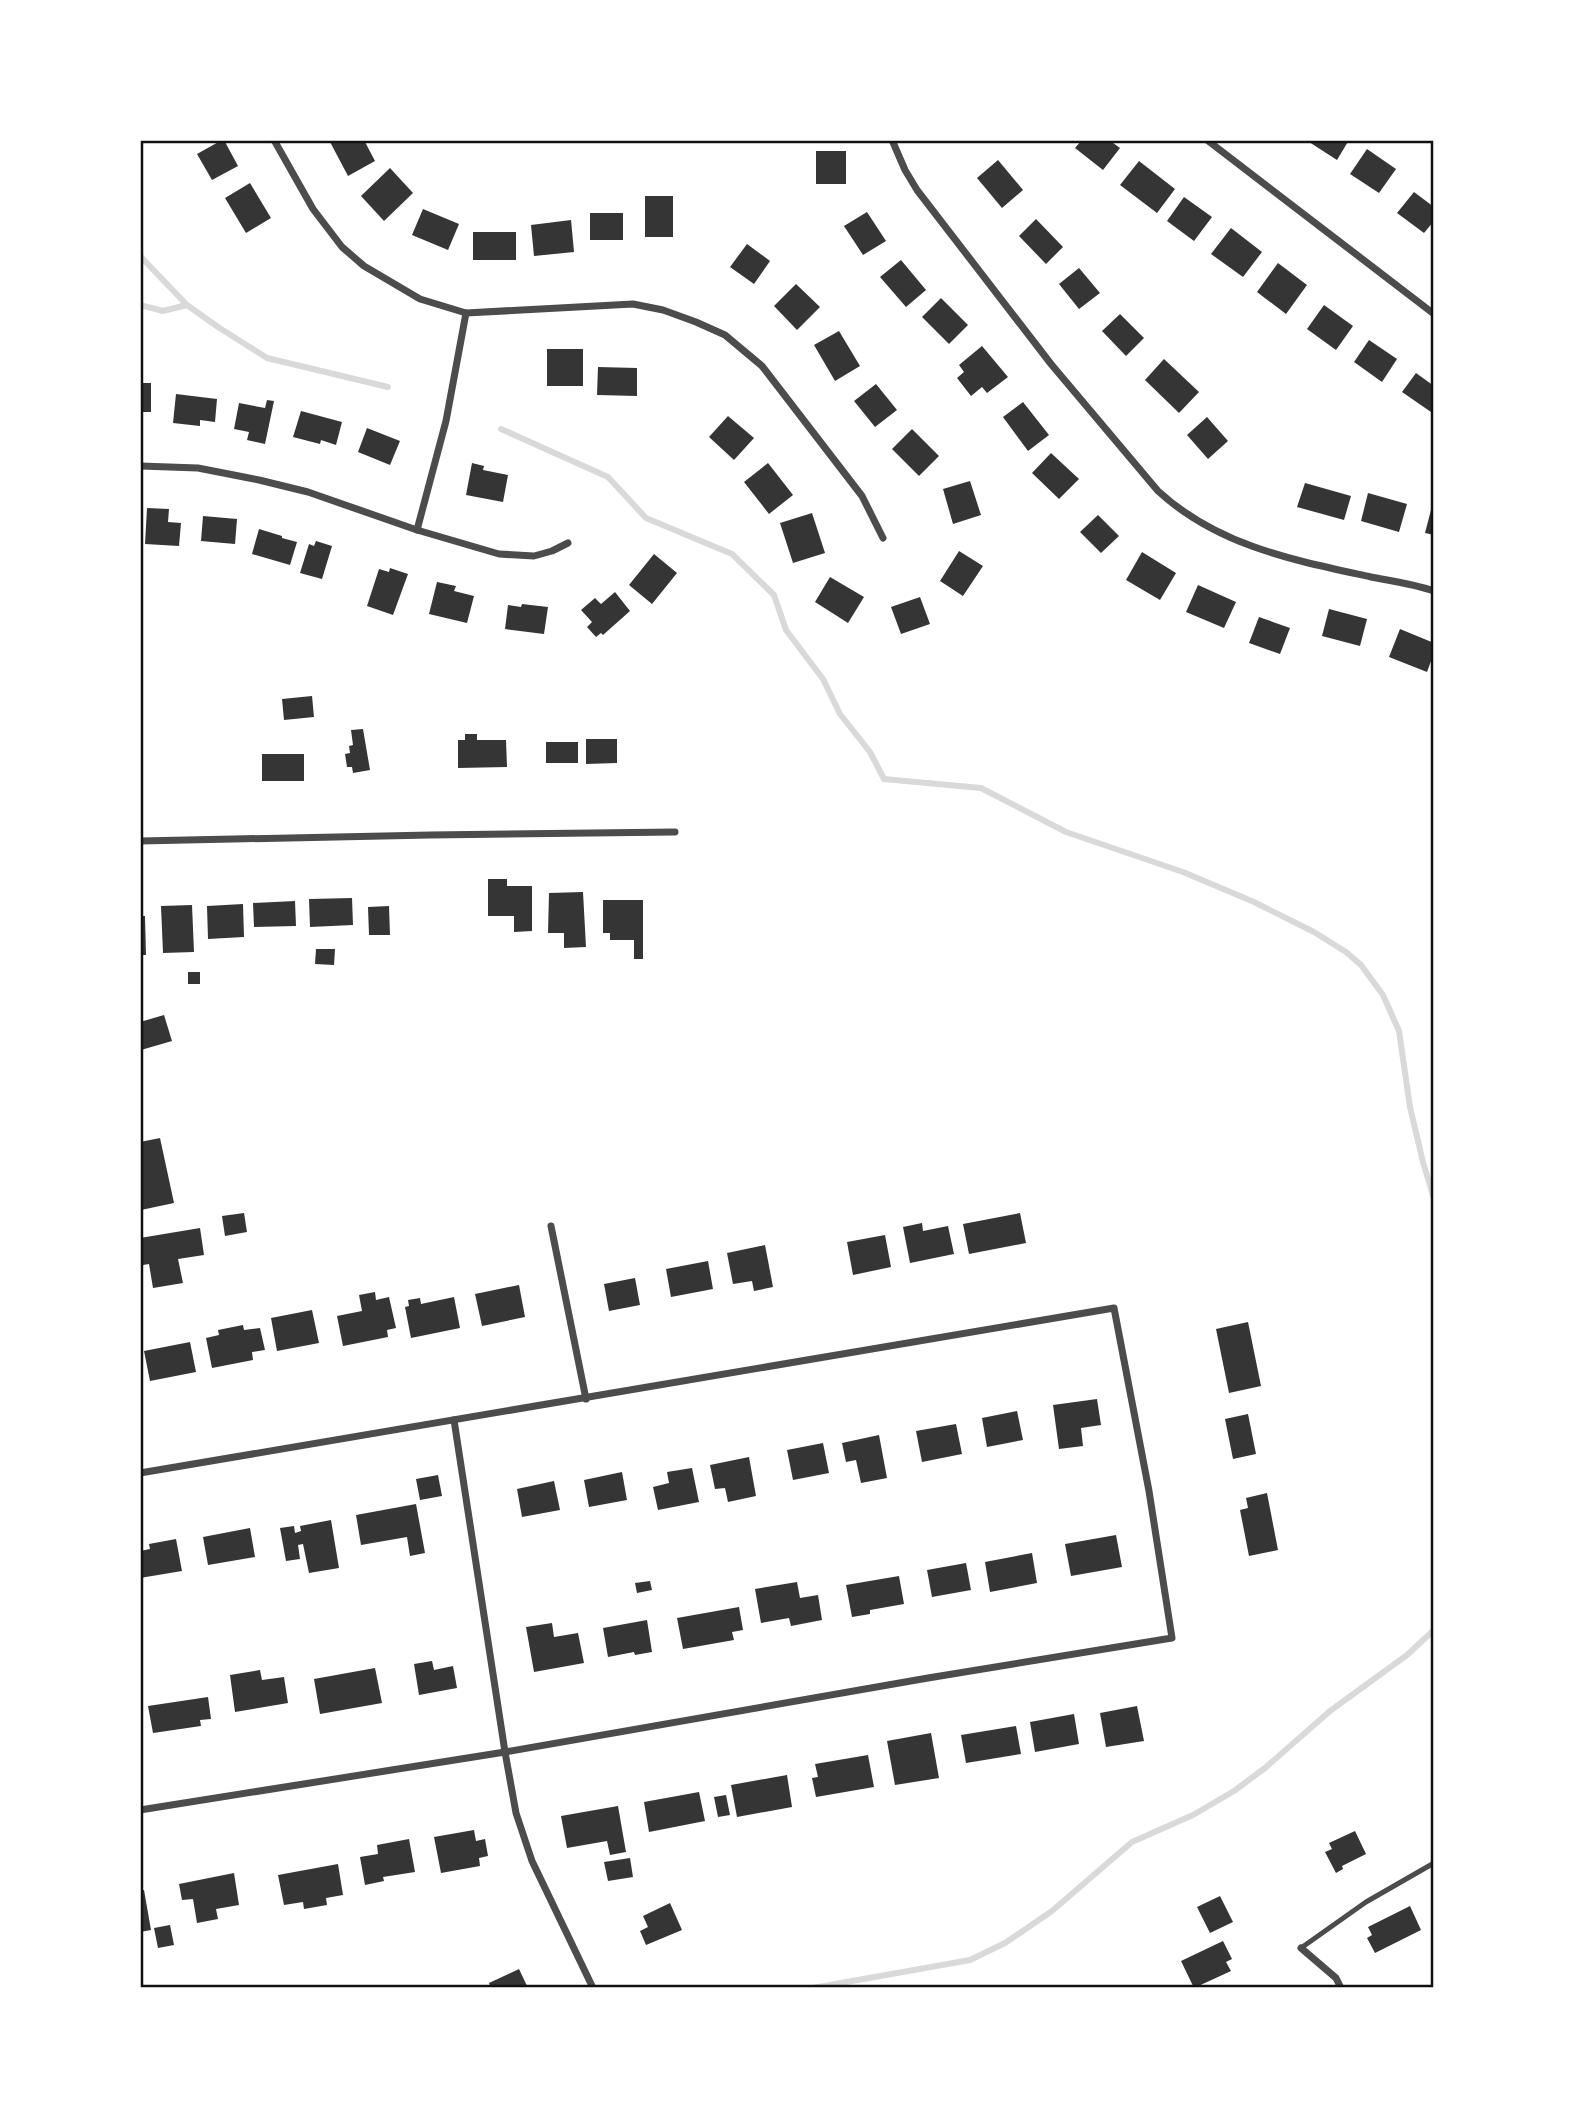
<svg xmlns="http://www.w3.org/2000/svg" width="1574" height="2128" font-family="'Golos Text',sans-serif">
  <rect width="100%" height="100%" fill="#fff"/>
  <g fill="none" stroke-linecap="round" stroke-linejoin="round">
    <g stroke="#d9d9d9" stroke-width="6">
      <path d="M140 256 187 305 218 327 267 358 388 387"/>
      <path d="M140 305 163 311 187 305"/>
      <path d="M501 429 608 477 646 518 732 554 774 595 786 630 823 679 840 714 870 752 884 779 981 788 1066 832 1183 872 1254 902 1314 932 1346 952 1361 965 1383 995 1399 1031 1410 1107 1423 1162 1434 1199"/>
      <path d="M813 1988 970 1960 1005 1943 1052 1911 1132 1842 1193 1815 1234 1791 1265 1768 1330 1711 1407 1655 1434 1630"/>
    </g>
  </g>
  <g fill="#353535">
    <path d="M222 140H224L238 166 212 180 197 154Z"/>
    <path d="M329 140H364L375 161 348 176Z"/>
    <path d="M1082 140H1109L1120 148 1103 170 1075 148Z"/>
    <path d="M1306 140H1349L1337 160Z"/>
    <path d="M1367 149 1396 169 1379 193 1350 174Z"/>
    <rect x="816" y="151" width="30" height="33"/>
    <path d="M998 160 1023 190 1002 208 977 178Z"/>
    <path d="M1139 161 1175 189 1157 213 1120 185Z"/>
    <path d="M390 168 413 193 384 221 361 196Z"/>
    <path d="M250 183 271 218 246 233 225 198Z"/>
    <path d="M1414 192 1434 207V221L1424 233 1397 213Z"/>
    <rect x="645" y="196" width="28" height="41"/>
    <path d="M1184 197 1212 217 1194 241 1167 221Z"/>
    <path d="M423 209 459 224 448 250 412 235Z"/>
    <path d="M867 212 886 241 863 255 844 226Z"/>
    <rect x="590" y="213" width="33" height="27"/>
    <path d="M1036 219 1063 247 1046 264 1019 236Z"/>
    <path d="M571 220 574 252 534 256 531 225Z"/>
    <path d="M1231 228 1262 252 1243 277 1211 254Z"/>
    <rect x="473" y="232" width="43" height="28"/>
    <path d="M747 244 770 261 754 284 730 267Z"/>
    <path d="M901 260 926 290 906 307 880 277Z"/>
    <path d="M1278 263 1307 285 1286 314 1257 292Z"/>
    <path d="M1079 268 1100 293 1079 309 1059 284Z"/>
    <path d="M796 284 820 307 797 330 774 306Z"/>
    <path d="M941 298 968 325 949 344 922 317Z"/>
    <path d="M1324 305 1353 326 1336 350 1307 329Z"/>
    <path d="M1120 314 1144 338 1126 356 1102 331Z"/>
    <path d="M839 331 860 366 835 381 814 345Z"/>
    <path d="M1369 340 1397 359 1382 382 1354 362Z"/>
    <path d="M982 346 1008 377 987 393 982 387 971 396 957 378 964 372 959 365Z"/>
    <rect x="547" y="349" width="36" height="37"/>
    <path d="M1164 359 1199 392 1179 413 1145 380Z"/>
    <path d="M598 367 637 368V396L597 395Z"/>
    <path d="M1416 373 1434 386V408L1431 412 1402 392Z"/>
    <rect x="140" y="383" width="11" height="29"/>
    <path d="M876 384 897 410 875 427 854 401Z"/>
    <path d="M176 394 217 399 215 422 200 420V426L173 423Z"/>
    <path d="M267 400 274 401 265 444 247 440 249 432 234 429 239 403 265 408Z"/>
    <path d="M1023 402 1049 435 1028 451 1003 417Z"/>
    <path d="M301 411 342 422 336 445 321 440 320 444 293 437Z"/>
    <path d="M728 416 754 438 734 460 709 437Z"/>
    <path d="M1207 417 1228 441 1208 459 1187 435Z"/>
    <path d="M367 428 400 441 390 465 358 452Z"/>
    <path d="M912 429 939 456 919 476 892 449Z"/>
    <path d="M1051 453 1079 479 1059 499 1032 473Z"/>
    <path d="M472 463 484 466 483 470 508 475 503 502 466 495Z"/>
    <path d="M768 463 793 495 769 514 744 482Z"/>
    <path d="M970 481 981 515 953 524 943 489Z"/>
    <path d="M1305 483 1351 496 1344 520 1297 507Z"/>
    <path d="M1368 493 1407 504 1399 532 1361 521Z"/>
    <path d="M1432 506H1434V535L1425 533Z"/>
    <path d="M147 508 169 509 168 522 181 523 179 546 145 544Z"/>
    <path d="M812 513 825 553 793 563 780 523Z"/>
    <path d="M1098 515 1119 536 1101 553 1080 532Z"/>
    <path d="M203 516 237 519 235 544 201 541Z"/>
    <path d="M259 529 282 536V538L297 542 290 565 252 554Z"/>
    <path d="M316 541 332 546 322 579 300 573 309 544 314 546Z"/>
    <path d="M959 551 983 566 963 596 940 581Z"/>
    <path d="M1142 552 1176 573 1160 600 1126 580Z"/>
    <path d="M654 554 677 573 652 604 629 585Z"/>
    <path d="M390 568 408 574 393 615 367 606 379 569 389 572Z"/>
    <path d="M830 577 864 597 848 623 815 602Z"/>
    <path d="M437 582 456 586 454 591 474 596 467 623 429 614Z"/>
    <path d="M1198 585 1236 602 1224 628 1186 612Z"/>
    <path d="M615 592 630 611 603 635 601 633 596 637 587 627 592 622 581 610 595 598 601 604Z"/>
    <path d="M920 597 930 624 901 634 891 607Z"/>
    <path d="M522 604 548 607 544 634 505 629 508 605 521 607Z"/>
    <path d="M1329 609 1367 619 1360 646 1322 636Z"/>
    <path d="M1259 617 1290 628 1280 654 1249 643Z"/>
    <path d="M1400 629 1434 643V653L1427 672 1389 657Z"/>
    <path d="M312 696 314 717 284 720 282 699Z"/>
    <path d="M363 729 370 770 353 773 352 767H347L345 754 350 753 349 746 353 745 351 730Z"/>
    <path d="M465 734H477V740H506L507 767 458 768V740H465Z"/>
    <path d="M586 739H617V763L586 764Z"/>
    <rect x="546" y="742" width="32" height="21"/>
    <rect x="262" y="754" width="42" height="27"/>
    <path d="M488 879H507V886H532V931L514 932V916H488Z"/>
    <path d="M583 892 586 947 564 948V933H548L549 893Z"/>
    <path d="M352 898 353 925 310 927 309 899Z"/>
    <path d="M603 900H643V959H634V940H610V933H603Z"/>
    <path d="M295 901 296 926 254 927 253 903Z"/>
    <path d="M243 904 244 937 208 939 207 906Z"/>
    <path d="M192 905 194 952 163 953 161 906Z"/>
    <path d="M389 906 390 935H369L368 907Z"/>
    <path d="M140 916H145L146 955H140Z"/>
    <path d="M316 949H335L334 965 315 964Z"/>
    <rect x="188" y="972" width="12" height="12"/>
    <path d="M164 1015 172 1041 141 1050 140 1022Z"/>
    <path d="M160 1138 174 1203 141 1210 140 1142Z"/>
    <path d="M244 1213 247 1232 225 1236 222 1216Z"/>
    <path d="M1020 1213 1026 1243 969 1254 963 1224Z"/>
    <path d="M922 1223 923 1231 948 1226 954 1254 910 1263 903 1227Z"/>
    <path d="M200 1228 204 1255 178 1259 183 1283 153 1288 149 1264 143 1265 140 1238Z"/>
    <path d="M885 1235 891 1267 853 1275 847 1242Z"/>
    <path d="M765 1245 773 1287 754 1291 752 1281 733 1284 727 1253Z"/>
    <path d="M708 1261 713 1289 671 1297 666 1269Z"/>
    <path d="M635 1278 640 1305 609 1311 604 1284Z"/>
    <path d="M519 1285 525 1317 482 1326 475 1294Z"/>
    <path d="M375 1292 376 1300 389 1297 396 1328 387 1330 388 1337 343 1346 337 1316 362 1311 359 1295Z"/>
    <path d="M454 1297 460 1328 411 1338 405 1307 409 1306 408 1300 420 1298 421 1304Z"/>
    <path d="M312 1310 319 1343 277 1351 271 1318Z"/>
    <path d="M1248 1322 1261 1386 1229 1393 1216 1329Z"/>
    <path d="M243 1325 244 1330 260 1328 265 1350 252 1352 253 1360 212 1368 206 1338 219 1335 218 1330Z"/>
    <path d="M190 1342 196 1372 150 1381 144 1351Z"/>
    <path d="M1097 1399 1101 1425 1081 1428 1083 1446 1059 1449 1053 1405Z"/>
    <path d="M1017 1411 1023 1440 987 1447 982 1418Z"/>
    <path d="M1248 1414 1256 1454 1233 1459 1225 1419Z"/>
    <path d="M956 1424 962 1454 922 1462 916 1431Z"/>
    <path d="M879 1435 887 1478 861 1483 856 1460 846 1462 842 1443Z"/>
    <path d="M823 1443 829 1473 793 1480 787 1450Z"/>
    <path d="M749 1457 756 1496 728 1502 725 1488 715 1489 710 1465Z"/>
    <path d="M692 1468 699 1502 658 1510 653 1487 669 1483 667 1472Z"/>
    <path d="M622 1472 627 1500 589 1507 584 1480Z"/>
    <path d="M438 1475 442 1496 420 1500 416 1479Z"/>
    <path d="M554 1481 560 1510 522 1517 517 1489Z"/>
    <path d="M1267 1493 1278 1550 1249 1556 1240 1510 1248 1508 1246 1498Z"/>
    <path d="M416 1504 425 1553 410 1556 407 1537 361 1545 356 1515Z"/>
    <path d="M331 1520 339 1568 309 1573 303 1544 298 1545 300 1559 286 1561 280 1528 294 1526 295 1533 301 1531 300 1526Z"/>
    <path d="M250 1528 255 1557 208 1565 203 1537Z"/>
    <path d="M1116 1535 1122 1567 1071 1576 1065 1544Z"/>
    <path d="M176 1539 182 1571 140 1578V1551L150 1549 149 1544Z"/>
    <path d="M1032 1553 1037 1583 990 1592 985 1562Z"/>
    <path d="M966 1563 971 1590 932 1597 927 1570Z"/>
    <path d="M899 1576 904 1604 870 1610V1614L852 1617 846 1585Z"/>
    <path d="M650 1581 652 1590 637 1593 635 1583Z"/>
    <path d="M797 1582 800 1598 818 1595 822 1620 791 1626 789 1618 761 1623 755 1589Z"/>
    <path d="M739 1607 743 1630 732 1632 734 1640 683 1649 677 1618Z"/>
    <path d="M647 1620 652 1652 635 1655 634 1652 608 1657 603 1628Z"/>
    <path d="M552 1623 554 1637 578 1633 584 1663 534 1672 526 1627Z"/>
    <path d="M432 1661 434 1670 453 1666 457 1688 419 1695 414 1664Z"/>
    <path d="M375 1668 382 1703 320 1714 314 1679Z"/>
    <path d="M260 1670 262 1680 284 1677 288 1703 235 1712 230 1675Z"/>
    <path d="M208 1697 211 1719 200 1720 201 1726 153 1733 148 1706Z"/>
    <path d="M1137 1706 1144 1741 1106 1747 1100 1713Z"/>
    <path d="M1074 1714 1079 1744 1035 1752 1030 1722Z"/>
    <path d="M1016 1726 1021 1754 966 1763 961 1735Z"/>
    <path d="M931 1733 939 1778 895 1785 887 1741Z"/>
    <path d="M868 1755 874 1787 816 1797 812 1778 818 1777 815 1764Z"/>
    <path d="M787 1775 792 1807 737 1817 731 1785Z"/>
    <path d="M699 1792 705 1821 649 1832 644 1802Z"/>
    <path d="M726 1795 730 1815 718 1817 714 1797Z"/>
    <path d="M618 1806 626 1852 610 1855 607 1841 567 1848 561 1816Z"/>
    <path d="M474 1830 476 1841 485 1839 488 1856 479 1858 480 1866 441 1873 434 1837Z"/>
    <path d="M1355 1831 1366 1854 1342 1866 1343 1869 1336 1873 1325 1852 1332 1849 1329 1843Z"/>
    <path d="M409 1839 415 1872 383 1877 384 1881 365 1885 360 1857 378 1854 377 1845Z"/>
    <path d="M630 1858 633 1877 608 1881 604 1862Z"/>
    <path d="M338 1864 343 1895 326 1898 327 1905 304 1909 303 1902 284 1905 278 1875Z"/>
    <path d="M234 1873 239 1905 216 1909 218 1919 197 1923 193 1899 182 1900 179 1884Z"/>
    <path d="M144 1890 151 1930 140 1932V1891Z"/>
    <path d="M1220 1896 1233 1922 1210 1933 1197 1907Z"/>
    <path d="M670 1903 682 1930 646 1945 640 1931 648 1927 643 1916Z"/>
    <path d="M1410 1906 1421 1930 1375 1953 1367 1938 1372 1935 1368 1927Z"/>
    <path d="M170 1925 174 1945 158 1948 154 1928Z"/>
    <path d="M1223 1941 1232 1959 1226 1962 1231 1971 1194 1988 1181 1961Z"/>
    <path d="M519 1969 528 1988H491L489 1983Z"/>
  </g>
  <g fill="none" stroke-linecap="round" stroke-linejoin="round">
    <path stroke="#4c4c4c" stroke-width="5" d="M1301 1948 1366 1902 1434 1863"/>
    <g stroke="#4c4c4c" stroke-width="7">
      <path d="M274 140 313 209 342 247 364 266 420 299 466 313 633 304 663 310 696 322 725 335 762 366 862 496 883 538"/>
      <path d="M892 140 905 170 917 190 1051 364 1158 491C1218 546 1293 560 1371 577 1392 581 1414 584 1434 591"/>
      <path d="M1207 140 1434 314"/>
      <path d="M140 466 198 468 259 480 308 492 417 530 499 554 534 556 552 551 568 543"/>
      <path d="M417 530 446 421 466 313"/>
      <path d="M140 841 430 835 675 832"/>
      <path d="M551 1226 586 1399"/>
      <path d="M454 1420 505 1752 516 1813 532 1861 593 1988"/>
      <path d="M140 1473 1114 1308 1149 1491 1172 1638 928 1678 505 1752 140 1810"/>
      <path d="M1301 1948 1336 1978 1341 1988"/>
    </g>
  </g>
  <rect width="1574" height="2128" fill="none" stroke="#ffffff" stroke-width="284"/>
  <rect x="142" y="142" width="1290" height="1844" fill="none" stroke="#111" stroke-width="2.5"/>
</svg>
